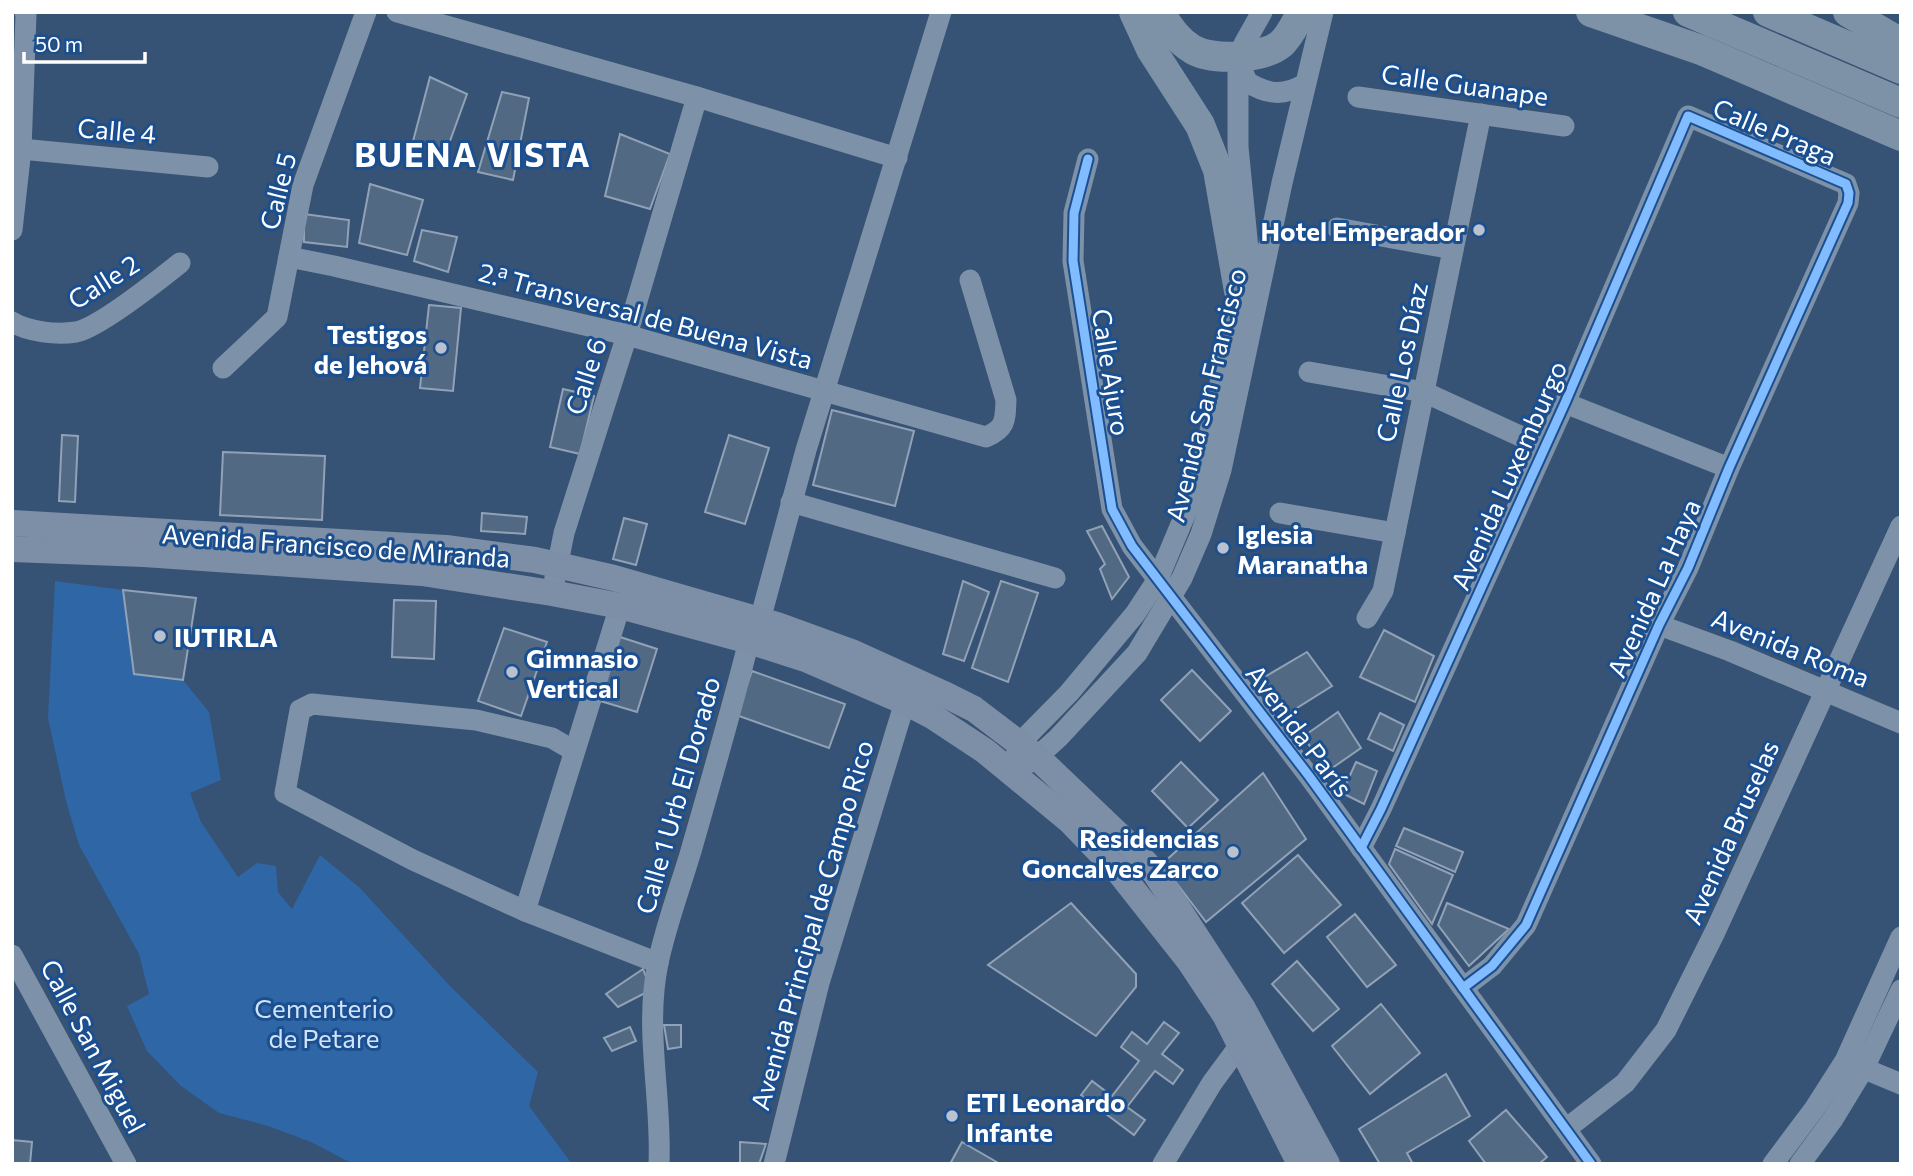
<svg xmlns="http://www.w3.org/2000/svg" width="1913" height="1176" font-family="Commissioner,sans-serif">
  <rect width="100%" height="100%" fill="#365274"/>
  <path fill="#2f66a5" d="M55 581 123 590 134 674 183 680 209 712 221 780 190 793 201 822 238 877 257 863 276 866 278 892 292 909 320 855 360 888 449 985 538 1072 529 1106 572 1164H353L311 1142 268 1126 219 1113 181 1086 147 1051 127 1006 149 994 139 954 79 845 66 801 48 718Z"/>
  <g fill="#526984" stroke="#92a2b6" stroke-width="2">
    <path d="M430 77 467 94 446 152 412 145Z"/>
    <path d="M502 92 529 98 513 180 478 172Z"/>
    <path d="M620 134 670 154 650 209 605 196Z"/>
    <path d="M370 184 423 200 407 255 359 243Z"/>
    <path d="M304 214 349 220 347 247 304 242Z"/>
    <path d="M422 230 457 237 448 272 414 261Z"/>
    <path d="M429 305 461 308 453 391 420 388Z"/>
    <path d="M563 389 594 396 580 454 550 447Z"/>
    <path d="M832 410 914 431 895 506 813 485Z"/>
    <path d="M62 435 78 436 75 502 59 501Z"/>
    <path d="M729 435 769 448 745 524 705 512Z"/>
    <path d="M223 452 325 456 322 520 220 515Z"/>
    <path d="M482 513 527 517 525 534 481 531Z"/>
    <path d="M624 518 647 524 636 565 613 559Z"/>
    <path d="M1102 526 1129 577 1112 599 1100 569 1105 564 1087 531Z"/>
    <path d="M963 581 989 592 964 661 943 654Z"/>
    <path d="M1001 581 1038 593 1008 682 972 668Z"/>
    <path d="M123 590 196 598 183 680 134 674Z"/>
    <path d="M394 600 436 601 434 659 392 657Z"/>
    <path d="M504 628 547 642 521 716 478 701Z"/>
    <path d="M1384 630 1434 656 1415 702 1360 677Z"/>
    <path d="M617 636 657 649 637 712 597 700Z"/>
    <path d="M1307 652 1332 686 1284 716 1261 679Z"/>
    <path d="M1192 670 1231 711 1200 741 1161 700Z"/>
    <path d="M752 671 845 704 829 748 736 715Z"/>
    <path d="M1338 712 1361 748 1325 773 1304 736Z"/>
    <path d="M1380 713 1404 725 1393 751 1368 739Z"/>
    <path d="M1181 762 1218 800 1188 828 1152 791Z"/>
    <path d="M1356 762 1377 771 1364 804 1342 793Z"/>
    <path d="M1263 773 1306 839 1206 922 1162 864Z"/>
    <path d="M1404 828 1463 852 1455 872 1396 846Z"/>
    <path d="M1395 849 1453 875 1432 924 1389 864Z"/>
    <path d="M1298 855 1341 905 1284 953 1242 903Z"/>
    <path d="M1071 903 1136 974V987L1096 1036 988 965Z"/>
    <path d="M1447 903 1509 929 1469 966 1438 925Z"/>
    <path d="M1355 914 1396 965 1367 987 1327 937Z"/>
    <path d="M1297 961 1339 1009 1313 1031 1272 984Z"/>
    <path d="M643 969 651 990 618 1007 606 994Z"/>
    <path d="M1381 1004 1420 1053 1370 1094 1332 1046Z"/>
    <path d="M1164 1022 1179 1033 1162 1054 1183 1070 1173 1084 1155 1071 1127 1107 1145 1120 1134 1135 1081 1095 1092 1081 1112 1096 1139 1061 1121 1047 1132 1032 1147 1044Z"/>
    <path d="M664 1025H681V1047L668 1049Z"/>
    <path d="M630 1027 636 1041 612 1051 604 1038Z"/>
    <path d="M1446 1074 1470 1116 1407 1153 1413 1164H1380L1359 1129Z"/>
    <path d="M1506 1110 1547 1157 1539 1164H1486L1469 1141Z"/>
    <path d="M12 1140 32 1142 30 1164H12Z"/>
    <path d="M740 1142 766 1144 759 1164H740Z"/>
    <path d="M962 1142 1000 1164H950Z"/>
  </g>
  <g fill="none" stroke-linecap="round" stroke-linejoin="round">
    <g stroke="#7d92a8" stroke-width="21">
      <path d="M397 12 697 97 897 158"/>
      <path d="M1239 62 1247 82C1268 95 1284 96 1305 84"/>
      <path d="M1358 97 1564 126"/>
      <path d="M21 149 208 167"/>
      <path d="M1088 159 1074 213 1073 261 1112 509 1132 546 1309 776 1591 1164"/>
      <path d="M1337 228 1453 249"/>
      <path d="M12 230 21 149 26 15 25 12"/>
      <path d="M289 257 334 266 627 335 986 437C1006 428 1005 421 1006 400L970 280"/>
      <path d="M12 322C29 332 56 335 76 332 98 328 160 279 180 263"/>
      <path d="M223 368 277 317 303 185 366 12"/>
      <path d="M1309 372 1424 392 1544 447"/>
      <path d="M1565 403 1729 468"/>
      <path d="M791 502 1055 578"/>
      <path d="M1280 513 1395 533"/>
      <path d="M552 593 564 533 627 335 697 97"/>
      <path d="M1367 618 1383 591 1481 114"/>
      <path d="M760 620 806 450 941 12"/>
      <path d="M1659 625 1730 651 1901 723"/>
      <path d="M574 751 552 738 476 720 312 704 300 710 285 793 413 860 525 911 658 963"/>
      <path d="M1015 758 1020 743 1069 693 1135 614 1158 579 1200 479 1248 249 1238 147V60L1244 44 1262 12"/>
      <path d="M1025 765 1037 757 1058 738 1137 653 1182 578 1201 534 1221 470 1282 183 1323 12"/>
      <path d="M1361 848 1381 809 1565 403 1688 116 1846 184 1849 193 1848 203 1729 468 1688 568 1659 625 1526 925 1492 966 1463 988"/>
      <path d="M525 911 620 606"/>
      <path d="M12 955 126 1164"/>
      <path d="M1853 1064 1901 1084"/>
      <path d="M1566 1129 1625 1083 1666 1030 1715 932 1901 526"/>
      <path d="M659 1164C662 1097 644 1030 658 963 666 925 680 888 691 851 711 781 731 712 749 641"/>
      <path d="M774 1164 819 983 905 702"/>
      <path d="M1163 1164 1212 1083 1240 1045"/>
      <path d="M1773 1164 1815 1108 1845 1061 1901 937"/>
      <path d="M1800 1164 1833 1119 1864 1068 1901 990"/>
    </g>
    <g stroke="#7d8ea7" stroke-width="26">
      <path d="M12 523 446 548 535 560 614 578 777 625 854 653 942 693 974 709 1037 757 1128 844 1155 873 1242 1007 1327 1164"/>
      <path d="M12 549 144 554 422 573 552 593 620 606 749 641 808 660 905 702 932 716 985 751 1070 821 1119 872 1190 962 1225 1015 1300 1164"/>
    </g>
    <g stroke="#7e92a7" stroke-width="30">
      <path d="M1134 12 1151 49 1200 125 1218 170 1239 291"/>
      <path d="M1160 12C1168 27 1177 40 1192 49 1211 61 1263 59 1281 44 1290 36 1296 22 1302 12"/>
      <path d="M1591 12 1701 50 1901 136"/>
      <path d="M1688 12 1901 103"/>
      <path d="M1768 12 1901 69"/>
      <path d="M1848 12 1901 43"/>
    </g>
    <g stroke="#1b4f8f" stroke-width="13">
      <g id="cycleway">
        <path d="M1088 159 1074 213 1073 261 1112 509 1132 546 1309 776 1591 1164"/>
        <path d="M1361 848 1381 809 1565 403 1688 116 1846 184 1849 193 1848 203 1729 468 1688 568 1659 625 1526 925 1492 966 1463 988"/>
      </g>
    </g>
    <use href="#cycleway" stroke="#80bcff" stroke-width="9"/>
  </g>
  <g fill="#b9c2ce" stroke="#1b4f8f" stroke-width="2.5">
    <circle cx="1479" cy="230" r="7"/>
    <circle cx="441" cy="348" r="7"/>
    <circle cx="1223" cy="548" r="7"/>
    <circle cx="160" cy="636" r="7"/>
    <circle cx="512" cy="672" r="7"/>
    <circle cx="1233" cy="852" r="7"/>
    <circle cx="952" cy="1116" r="7"/>
  </g>
  <g text-anchor="middle" dominant-baseline="central" stroke-width="6" stroke-linejoin="round" paint-order="stroke">
    <g font-size="26" fill="#fff" stroke="#1b4f8f">
      <text transform="translate(1465 84) rotate(8)">Calle Guanape</text>
      <text transform="translate(117 130) rotate(5)">Calle 4</text>
      <text transform="translate(1775 131) rotate(23)">Calle Praga</text>
      <text transform="translate(277 191) rotate(-76)">Calle 5</text>
      <text transform="translate(103 281) rotate(-32)">Calle 2</text>
      <text transform="translate(646 315) rotate(15)">2.ª Transversal de Buena Vista</text>
      <text transform="translate(1401 362) rotate(-78)">Calle Los Díaz</text>
      <text transform="translate(1112 372) rotate(81)">Calle Ajuro</text>
      <text transform="translate(585 376) rotate(-72)">Calle 6</text>
      <text transform="translate(1205 395) rotate(-76)">Avenida San Francisco</text>
      <text transform="translate(1508 475) rotate(-66)">Avenida Luxemburgo</text>
      <text transform="translate(336 545) rotate(4)">Avenida Francisco de Miranda</text>
      <text transform="translate(1653 588) rotate(-66)">Avenida La Haya</text>
      <text transform="translate(1791 647) rotate(22)">Avenida Roma</text>
      <text transform="translate(1300 730) rotate(53)">Avenida París</text>
      <text transform="translate(677 795) rotate(-74)">Calle 1 Urb El Dorado</text>
      <text transform="translate(1730 832) rotate(-66)">Avenida Bruselas</text>
      <text transform="translate(811 925) rotate(-74)">Avenida Principal de Campo Rico</text>
      <text transform="translate(94 1046) rotate(62)">Calle San Miguel</text>
    </g>
    <g font-size="26" font-weight="bold" fill="#fff" stroke="#1b4f8f" text-anchor="start">
      <text x="1465" y="230" text-anchor="end">Hotel Emperador</text>
      <text x="427" y="333" text-anchor="end">Testigos<tspan x="427" dy="30">de Jehová</tspan></text>
      <text x="1237" y="533">Iglesia<tspan x="1237" dy="30">Maranatha</tspan></text>
      <text x="174" y="636">IUTIRLA</text>
      <text x="526" y="657">Gimnasio<tspan x="526" dy="30">Vertical</tspan></text>
      <text x="1219" y="837" text-anchor="end">Residencias<tspan x="1219" dy="30">Goncalves Zarco</tspan></text>
      <text x="966" y="1101">ETI Leonardo<tspan x="966" dy="30">Infante</tspan></text>
    </g>
    <g font-size="26" fill="#cfe3fa" stroke="#1b4f8f">
      <text x="324" y="1007">Cementerio<tspan x="324" dy="30">de Petare</tspan></text>
    </g>
    <g font-size="33" font-weight="bold" letter-spacing="2" fill="#fff" stroke="#1b4f8f">
      <text x="473" y="153">BUENA VISTA</text>
    </g>
  </g>
  <rect width="1913" height="1176" fill="none" stroke="#ffffff" stroke-width="28"/>
  <path d="M24 52v10h121v-10" fill="none" stroke="#ffffff" stroke-width="3.5"/>
  <text x="35" y="52" font-size="21" fill="#ffffff" stroke="#1b4f8f" stroke-width="5" paint-order="stroke">50 m</text>
</svg>
